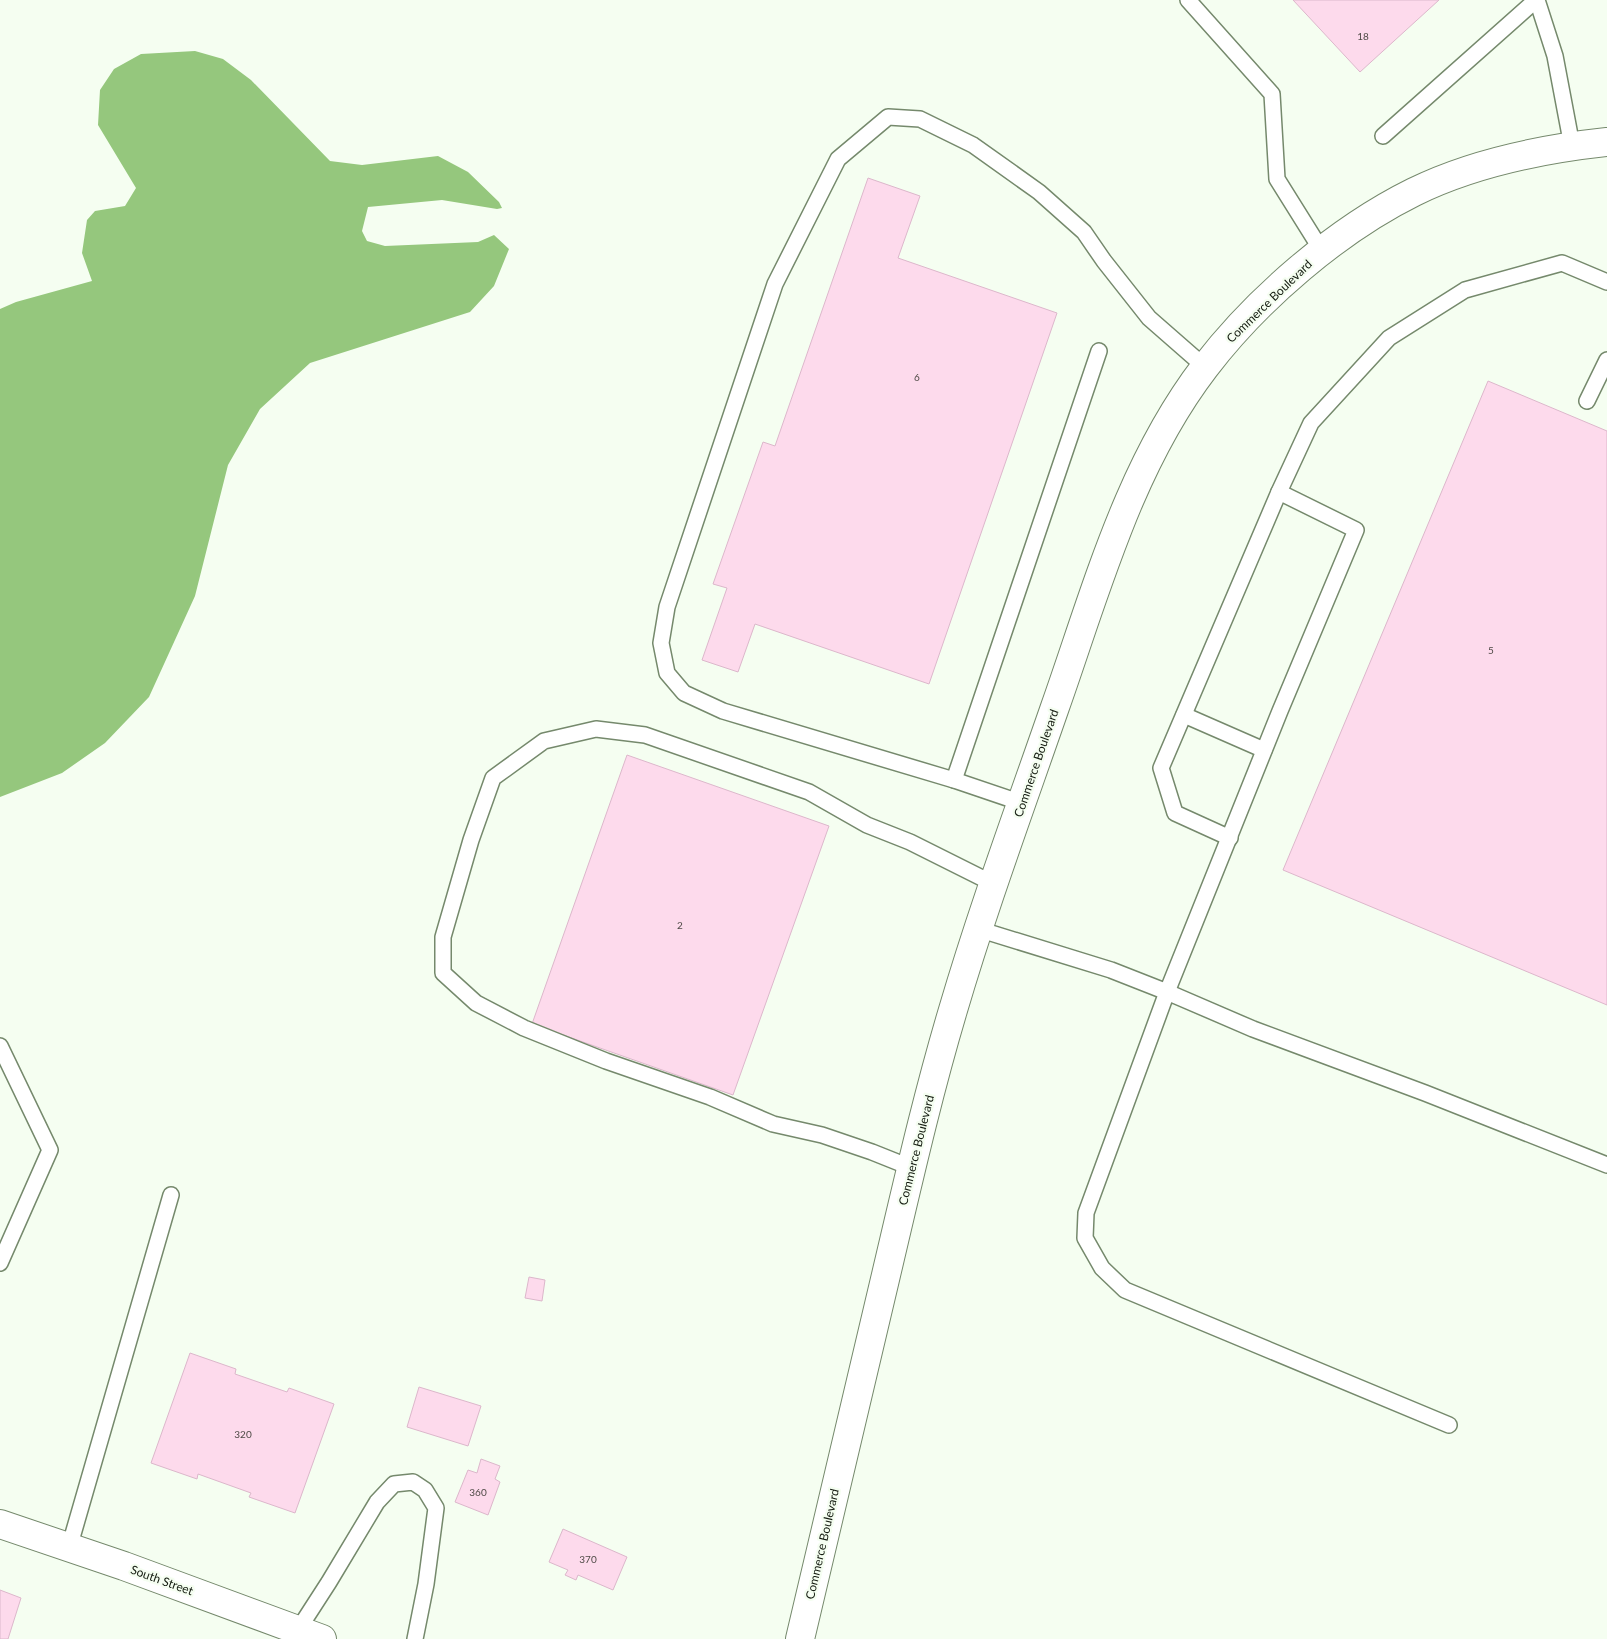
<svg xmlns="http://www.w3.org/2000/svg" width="1607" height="1639" font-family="Lato,sans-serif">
  <rect width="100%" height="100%" fill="#f5fef1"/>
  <path fill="#95c77d" d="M195 51 223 59 251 80 330 161 362 165 438 156 468 172 499 202 502 208 497 209 442 200 368 207 362 231 367 241 385 246 478 242 494 235 509 249 494 286 470 312 310 363 260 409 228 465 195 596 149 697 105 743 62 773 0 797V309L16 302 92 281 82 253 87 220 95 211 125 206 136 188 98 125 100 90 114 69 141 54Z"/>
  <g fill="#fddaec" stroke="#dcb7cb">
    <path d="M1293 0H1439L1360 72Z"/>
    <path d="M868 178 920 196 898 258 1057 313 929 684 755 624 738 672 702 660 727 588 713 584 763 442 775 446Z"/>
    <path d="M1488 381 1607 431V1005L1283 870Z"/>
    <path d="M627 755 829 826 733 1095 532 1024Z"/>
    <path d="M529 1277 545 1280 542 1301 525 1298Z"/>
    <path d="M190 1353 236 1369 235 1374 287 1392 289 1388 334 1404 295 1513 249 1497 251 1493 198 1474 197 1479 151 1463Z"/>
    <path d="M419 1387 481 1406 468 1446 407 1427Z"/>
    <path d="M481 1459 500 1466 495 1479 500 1482 488 1515 455 1502 468 1470 477 1473Z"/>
    <path d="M563 1529 627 1557 613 1590 578 1575 576 1580 565 1575 568 1570 549 1562Z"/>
    <path d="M0 1590 21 1598 8 1639H0Z"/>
  </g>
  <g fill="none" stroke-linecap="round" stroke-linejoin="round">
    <g stroke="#75896c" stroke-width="18">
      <g id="lane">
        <path d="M1188 0 1272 94 1277 179 1322 251"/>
        <path d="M1537 0 1555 56 1572 146"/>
        <path d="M1383 136 1536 0"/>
        <path d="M1587 401 1607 360"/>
        <path d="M1184 715 1264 750"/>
        <path d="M954 780 1099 351"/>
        <path d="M1022 803 954 780 723 711 684 693 667 673 661 643 667 607 775 284 838 159 888 117 920 119 973 145 1039 192 1084 232 1104 261 1149 318 1205 367"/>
        <path d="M1230 838 1175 813 1161 768 1279 492"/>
        <path d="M978 929 1111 970 1167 992 1280 711 1356 530 1279 492 1311 423 1389 338 1465 290 1562 263 1607 282"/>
        <path d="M0 1046 50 1150 0 1263"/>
        <path d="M912 1168 872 1152 822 1135 773 1124 710 1097 606 1061 524 1028 476 1003 443 973V937L471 840 493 778 544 741 596 729 645 735 809 792 867 825 910 842 994 884"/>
        <path d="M1449 1425 1125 1290 1102 1268 1085 1238 1086 1213 1167 992 1253 1029 1425 1093 1607 1165"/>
        <path d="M69 1548 171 1195"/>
        <path d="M298 1630 329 1582 377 1502 394 1484 413 1482 425 1490 436 1508 426 1584 415 1639"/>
      </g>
    </g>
    <g stroke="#75896c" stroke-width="30">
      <path id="street" d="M800 1639C829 1518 857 1396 886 1275 907 1186 927 1097 953 1010 983 908 1020 808 1055 707 1096 591 1129 466 1205 367 1257 299 1337 230 1414 192 1473 163 1542 149 1607 142"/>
    </g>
    <g stroke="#75896c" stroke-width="30">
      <path id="secondary" d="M0 1524 124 1566 322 1639"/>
    </g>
    <use href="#lane" stroke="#fff" stroke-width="15"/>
    <use href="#street" stroke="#fff" stroke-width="28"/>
    <use href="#secondary" stroke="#fff" stroke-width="28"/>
  </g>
  <g text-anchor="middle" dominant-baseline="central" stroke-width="4.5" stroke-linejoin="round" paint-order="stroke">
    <g font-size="10" fill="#4e4a46">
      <text x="1363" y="36">18</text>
      <text x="917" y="377">6</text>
      <text x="1491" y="650">5</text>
      <text x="680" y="925">2</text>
      <text x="243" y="1434">320</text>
      <text x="478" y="1492">360</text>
      <text x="588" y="1559">370</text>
    </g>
    <g font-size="12" fill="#131a0f" stroke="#f5fef1">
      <text transform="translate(1269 301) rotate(-44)">Commerce Boulevard</text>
      <text transform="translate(1036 763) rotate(-71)">Commerce Boulevard</text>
      <text transform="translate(916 1150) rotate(-76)">Commerce Boulevard</text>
      <text transform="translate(822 1544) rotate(-77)">Commerce Boulevard</text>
      <text transform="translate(162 1580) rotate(20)">South Street</text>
    </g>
  </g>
</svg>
